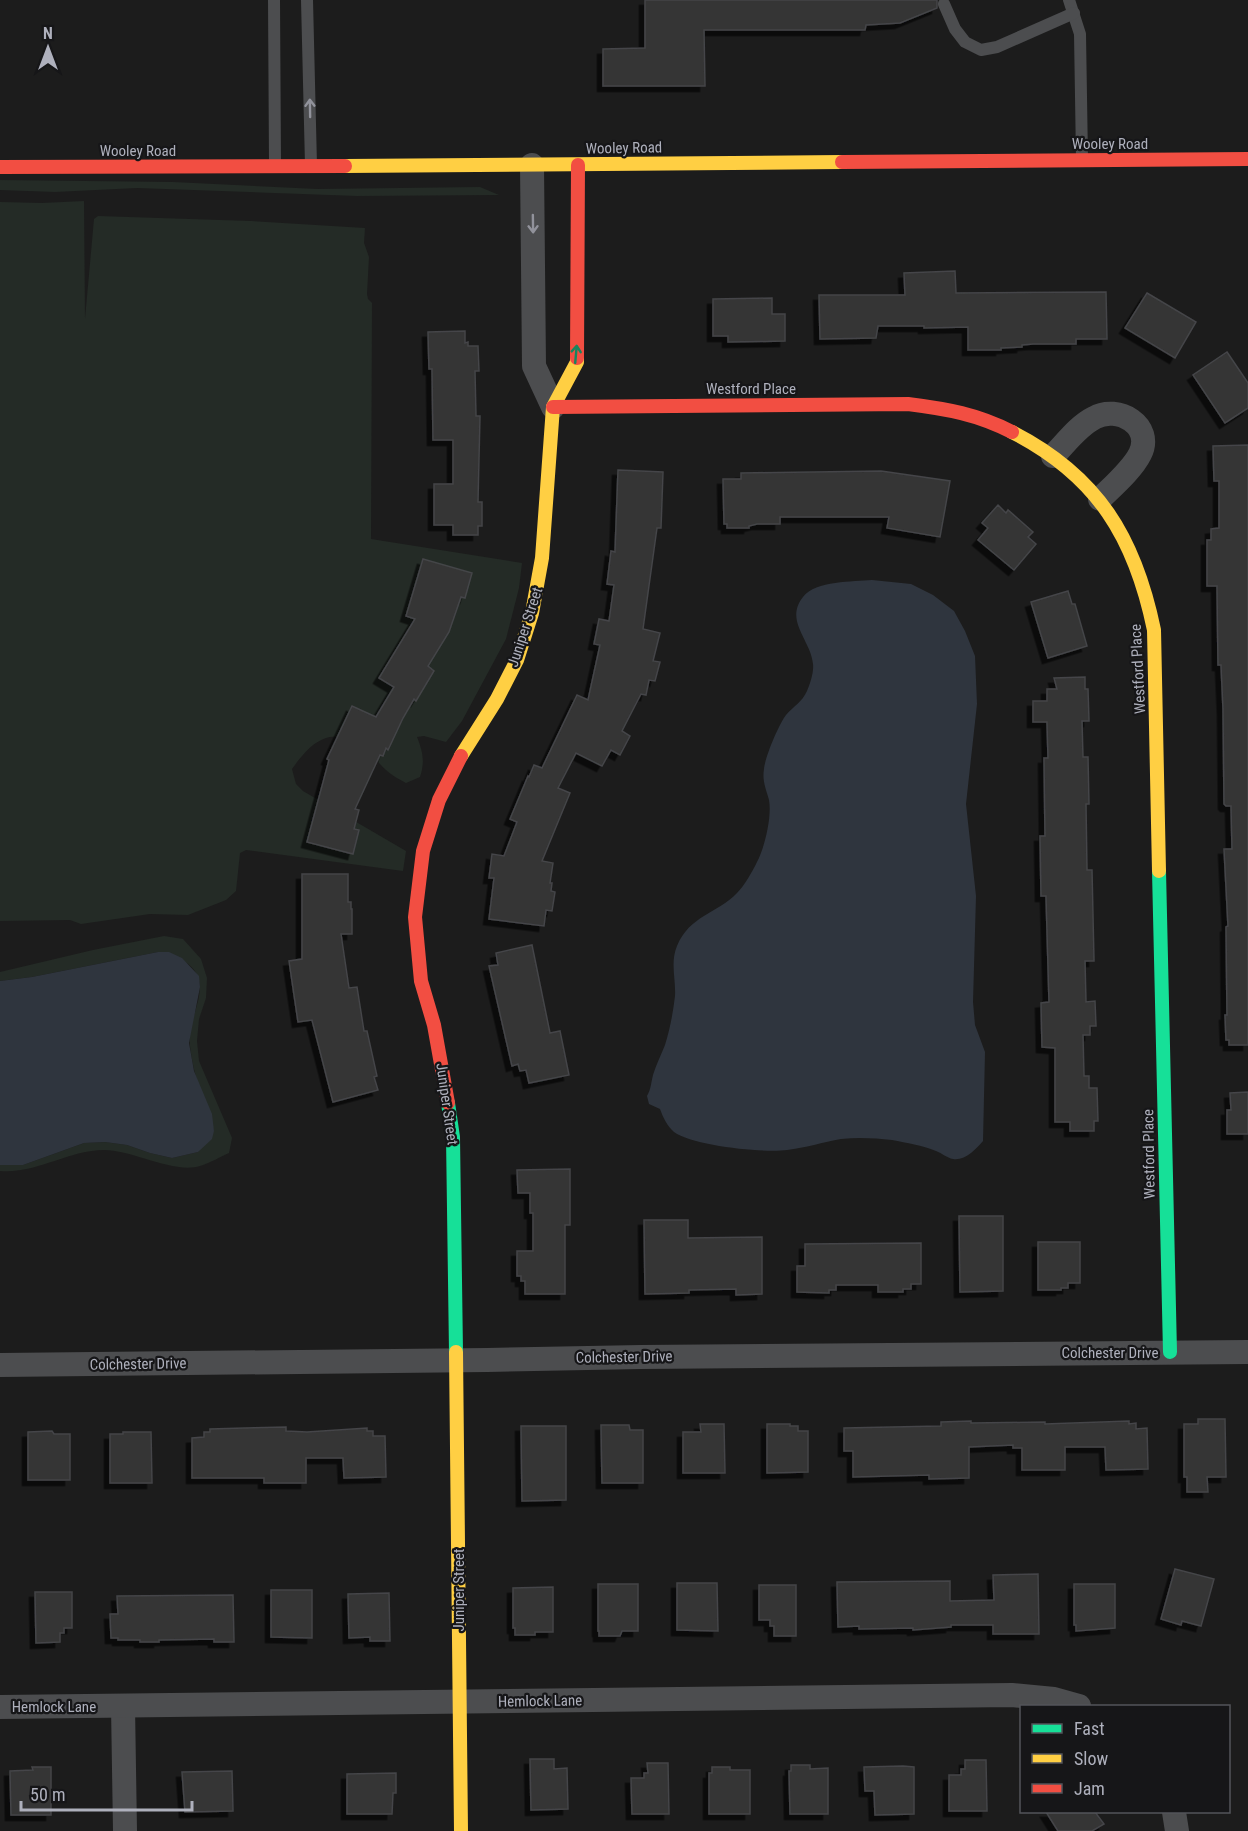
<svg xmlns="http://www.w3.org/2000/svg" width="1248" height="1831" font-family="'Roboto Condensed',sans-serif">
  <defs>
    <filter id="shadow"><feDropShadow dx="-5.5" dy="5.5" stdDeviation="0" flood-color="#0009"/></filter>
  </defs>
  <rect width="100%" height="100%" fill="#1c1c1c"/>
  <g fill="#242b26">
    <path d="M0 180 173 182 317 189 480 187 499 195 357 196 137 188 55 192 0 190Z"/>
    <path d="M84 201 85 319 94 219 98 216 251 221 365 228 364 243 369 257 367 294 368 299 372 303 371 539 522 563 519 588 506 639 462 721 446 742 424 736 417 737C423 752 425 762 420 777L406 783C399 779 391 775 386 770 376 761 367 747 354 741 325 727 307 748 292 769L296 784 303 791 406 851 403 871 246 850 240 853 236 891 226 900 188 915 150 914 81 924 70 920 0 921V202L42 203Z"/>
    <path d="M164 936 183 939 201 959 207 978 206 998 199 1019 197 1041 199 1061 232 1138 229 1153C220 1157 210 1163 200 1166 173 1174 133 1150 104 1150 68 1150 37 1174 0 1171V1165H23L84 1143 105 1142 127 1145 150 1153 172 1158 198 1152 214 1131C205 1103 193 1076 190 1046 186 1015 218 983 184 961 174 955 169 952 158 952L32 977 0 981V972L93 950Z"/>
  </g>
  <g fill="#2f353e">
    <path d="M872 580 911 584 933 595 954 611 965 631 975 656 977 704 966 804 976 896 973 1002 975 1025 985 1052 983 1141C976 1149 965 1161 953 1159 947 1158 942 1153 936 1151 922 1145 907 1143 892 1140 875 1138 858 1137 841 1139 823 1142 805 1148 787 1150 763 1153 693 1146 674 1132 667 1126 663 1117 660 1109L649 1104 647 1096C651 1089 651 1083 653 1075 656 1065 661 1055 665 1045 670 1029 673 1013 675 996 676 979 670 963 677 946 690 915 717 914 737 893 745 885 752 872 757 862 765 847 772 816 769 800 766 789 762 781 764 769 765 757 779 724 786 715 794 706 802 702 807 691 810 684 814 672 813 664 811 640 784 621 803 597 816 580 853 582 872 580Z"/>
    <path d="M158 952H169L182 958 199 976 200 987 189 1043 194 1071 212 1114 214 1131 212 1139 198 1152 172 1158 150 1153 127 1145 105 1142 84 1143 23 1165H0V981L32 977Z"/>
  </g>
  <g fill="#343434" stroke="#444548" stroke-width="1.5" filter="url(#shadow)">
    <path d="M645 0H937V8L900 23 866 25 865 30H704L705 86H603V49L645 48Z"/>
    <path d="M955 271 956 293 1106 292 1107 339H1076V344H1033L1022 345V347L1001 348V350H968V327L924 328V326H878L876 338 820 339 819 295H905L904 273Z"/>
    <path d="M1147 293 1196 322 1175 358 1125 328Z"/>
    <path d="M772 298V314H785V341L728 342V336H713V299Z"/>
    <path d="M465 331V343L468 342V346H478L479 371H475L476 416H480L478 502H482V526H478V535H453V525H434V484H453V440H433L432 369H429L428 332Z"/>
    <path d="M1227 352 1248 383V408L1225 423 1193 375Z"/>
    <path d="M1248 445V1045H1229V1040H1226L1225 1015H1227L1226 927 1228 926 1224 849H1232L1231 806H1226L1224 804 1223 709 1221 665H1218L1217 586H1207V540H1211V529L1219 528V481H1214L1213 446Z"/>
    <path d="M618 470 663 472 661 528H657L643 629 660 633 653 661 660 662 655 681 649 680 646 695 641 694 622 731 630 736 620 755 611 750 602 766 576 753 558 788 570 793 542 861 553 863 550 883H552L551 891 555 892 552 911 546 910 544 926 489 919 494 878H489L492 854 504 856 517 822 510 819 528 776 529 777 534 765 542 768 577 695 588 700 600 645 594 644 599 619 609 621 614 585 607 584 611 551 615 552Z"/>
    <path d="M881 471 950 481 940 537 887 528 889 517H780V524H757L749 526V528H727V524H724L723 479H741V473Z"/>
    <path d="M998 505 1006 513 1008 510 1033 532 1028 537 1036 544 1014 570 978 540 988 528 982 523Z"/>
    <path d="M423 559 472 573 465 598 461 597 449 632 428 666 434 671 416 701 414 699 403 718 388 750 386 748 383 756 380 755 355 809 359 810 354 829 359 830 353 854 307 842 329 760 327 759 352 706 376 717 394 687 379 678 415 619 406 616Z"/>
    <path d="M1068 591 1072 604H1075L1087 646 1048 658 1031 602Z"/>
    <path d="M1085 677V689H1088L1089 721H1082L1083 757H1088L1089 804H1086L1087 870H1092L1094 961H1085L1086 1002 1095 1001 1096 1026H1090V1035H1083L1084 1076H1089V1088H1097L1098 1121H1094V1131H1070V1122H1055V1048L1042 1047 1041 1003 1049 1002 1046 896H1041L1040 836H1045L1044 758H1048L1047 722H1033V701H1047V689H1057L1054 678Z"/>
    <path d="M302 874H348V902H351V909H352V934H341L349 988 357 987 364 1031H367L377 1076 374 1077 378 1090 333 1102 312 1020 298 1022 289 961 302 959Z"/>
    <path d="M532 945 550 1033 560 1031 569 1075 529 1083 526 1070 520 1071 518 1064 512 1066 489 966 498 965 496 953Z"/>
    <path d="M1248 1092V1134H1227V1110H1231L1230 1093Z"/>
    <path d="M570 1169V1225H565V1294H525V1281H521V1276H517V1251H533V1213H530V1193H518L517 1170Z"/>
    <path d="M959 1216H1003V1291L960 1292Z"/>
    <path d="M644 1220H688V1238L762 1237V1294L736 1295V1289L689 1290V1293L645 1294Z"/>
    <path d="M1038 1242H1080V1283H1068V1288H1061V1290H1038Z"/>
    <path d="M921 1243V1284H911V1289H903V1292H878V1285H836V1290H829V1293L797 1292V1266H805V1244Z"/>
    <path d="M1198 1419H1225L1226 1477H1207L1208 1492H1187V1477H1184V1424H1198Z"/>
    <path d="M971 1421V1423L1045 1422V1424L1129 1421V1424L1136 1423V1429L1147 1428 1148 1469 1106 1470 1105 1447H1065V1470H1022V1448H1013V1445L969 1447V1478L929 1479V1475L853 1477V1451H844V1428L941 1426V1422Z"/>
    <path d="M700 1424H724L725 1473H683V1432H701Z"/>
    <path d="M767 1424H790V1426H798V1431H808V1472L767 1473Z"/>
    <path d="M601 1425H629L630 1430H643V1483H602Z"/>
    <path d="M521 1426H566V1500L522 1501Z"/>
    <path d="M286 1427V1431L307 1432 367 1428V1431H373V1436H385L386 1477 344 1478 343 1458H306V1483H264V1478H192V1438L204 1437V1432H210V1429Z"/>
    <path d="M52 1431 54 1434H70V1480H28V1432Z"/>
    <path d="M123 1432H151L152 1483H110V1434H123Z"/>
    <path d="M1175 1569 1214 1579 1201 1626 1182 1621 1181 1625 1161 1619Z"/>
    <path d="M1038 1574 1039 1634H993V1625H951V1627L913 1630V1628L859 1629V1626L838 1627 837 1582 950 1581V1601L994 1600 993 1575Z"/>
    <path d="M677 1583H717L718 1631 677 1630Z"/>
    <path d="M598 1584H638V1631H622L620 1636H599V1631H598Z"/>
    <path d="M1074 1584H1115V1628L1076 1631V1625H1074Z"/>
    <path d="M759 1585H796V1636H774V1626H770V1620H759Z"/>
    <path d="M553 1587V1632H535V1635H515V1628H513V1588Z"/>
    <path d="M271 1590H312V1638L271 1637Z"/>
    <path d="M35 1592H72V1628H64V1633H60V1642L36 1643Z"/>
    <path d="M389 1593 390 1641H370V1637L349 1638 348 1594Z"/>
    <path d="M233 1595 234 1642H214V1639L159 1640V1642H140V1640H118V1638H111L110 1614H118L117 1596Z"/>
    <path d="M530 1759H554V1769L567 1768 568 1809 531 1810Z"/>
    <path d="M965 1760H986L987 1811H949V1775H961V1769H965Z"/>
    <path d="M647 1763H668L669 1814H632L631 1778H644V1773H648Z"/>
    <path d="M791 1765H810V1769L828 1768V1814H790L789 1771H791Z"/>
    <path d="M903 1766 914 1767V1814L875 1815 874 1791H865L864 1767Z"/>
    <path d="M32 1767H51V1815H11L10 1771 33 1770Z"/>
    <path d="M712 1767H730V1770H750V1814H709V1773H712Z"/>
    <path d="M232 1771 233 1811 185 1812 182 1772Z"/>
    <path d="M396 1773V1793H393L392 1814H347V1774Z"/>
    <path d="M1046 1812H1095L1104 1824 1092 1831H1058Z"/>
  </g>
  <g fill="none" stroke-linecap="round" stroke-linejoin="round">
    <g stroke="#4c4d4f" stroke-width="12">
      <path d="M274 0 275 164"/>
      <path d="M307 0 311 165"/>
      <path d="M1069 0 1080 34 1082 159"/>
      <path d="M944 4 955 29 965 42 981 50 997 47 1074 13"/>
    </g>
    <g stroke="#4c4d4f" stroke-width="24">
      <path d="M532 165 534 366 553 407"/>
      <path d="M1053 456C1066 443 1078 426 1094 418 1118 404 1154 426 1140 454 1132 470 1112 487 1100 499"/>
      <path d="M0 1365 487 1360 641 1357 1248 1352"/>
      <path d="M123 1706 125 1831"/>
      <path d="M0 1707 1012 1695 1054 1699 1079 1706"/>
      <path d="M1174 1812 1177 1831"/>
    </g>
    <g stroke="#16e098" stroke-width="14">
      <path d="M1159 871 1170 1352"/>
      <path d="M448 1103 453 1137 456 1352"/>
    </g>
    <g stroke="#ffcf43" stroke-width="14">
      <path d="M345 166 842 162"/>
      <path d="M1012 432C1098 476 1135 538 1154 630L1159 871"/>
      <path d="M461 756 497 699 517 660 532 613 542 558 553 407 577 362V358"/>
      <path d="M456 1352 461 1831"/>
    </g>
    <g stroke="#f24e42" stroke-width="14">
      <path d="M842 162 1248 159"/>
      <path d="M0 167 345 166"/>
      <path d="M577 358 578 165"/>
      <path d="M553 407 908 404C947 409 977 414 1012 432"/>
      <path d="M448 1103 434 1025 421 981 415 917 423 851 439 800 461 756"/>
    </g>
  </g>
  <defs><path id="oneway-shaft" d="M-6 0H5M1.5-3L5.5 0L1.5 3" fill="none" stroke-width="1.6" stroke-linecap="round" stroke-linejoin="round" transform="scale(1.5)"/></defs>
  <g stroke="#91929b">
    <use href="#oneway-shaft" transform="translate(310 108) rotate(-91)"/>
    <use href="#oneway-shaft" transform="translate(533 224) rotate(89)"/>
  </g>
  <use stroke="#16855e" href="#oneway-shaft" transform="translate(576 354) rotate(-85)"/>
  <g text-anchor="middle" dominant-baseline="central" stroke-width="4.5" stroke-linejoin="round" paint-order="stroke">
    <g font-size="15" fill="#aeb0bc" stroke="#161618">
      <text x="1110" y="144">Wooley Road</text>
      <text transform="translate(624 148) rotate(-1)">Wooley Road</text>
      <text x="138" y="151">Wooley Road</text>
      <text x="751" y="389">Westford Place</text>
      <text transform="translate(525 627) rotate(-72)">Juniper Street</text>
      <text transform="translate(1138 669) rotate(-93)">Westford Place</text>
      <text transform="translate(447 1104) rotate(82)">Juniper Street</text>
      <text transform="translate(1149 1154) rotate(-91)">Westford Place</text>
      <text x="1110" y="1353">Colchester Drive</text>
      <text transform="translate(624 1357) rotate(-1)">Colchester Drive</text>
      <text transform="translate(138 1364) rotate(-1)">Colchester Drive</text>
      <text transform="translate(459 1590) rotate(-90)">Juniper Street</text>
      <text transform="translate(540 1701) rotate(-1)">Hemlock Lane</text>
      <text x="54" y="1707">Hemlock Lane</text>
    </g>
  </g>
  <rect x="1020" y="1705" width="210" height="108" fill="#161618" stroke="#53545a" stroke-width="1.5"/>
  <rect x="1032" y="1724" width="30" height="9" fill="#16e098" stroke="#53545a" stroke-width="1.5"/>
  <text x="1074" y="1735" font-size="18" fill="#aeb0bc">Fast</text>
  <rect x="1032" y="1754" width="30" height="9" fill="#ffcf43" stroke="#53545a" stroke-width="1.5"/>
  <text x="1074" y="1765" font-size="18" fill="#aeb0bc">Slow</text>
  <rect x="1032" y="1784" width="30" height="9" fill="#f24e42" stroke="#53545a" stroke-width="1.5"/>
  <text x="1074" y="1795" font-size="18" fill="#aeb0bc">Jam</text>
  <g transform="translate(48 48)" stroke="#161618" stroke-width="4.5" paint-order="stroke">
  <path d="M0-4.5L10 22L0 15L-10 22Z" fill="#aeb0bc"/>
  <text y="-9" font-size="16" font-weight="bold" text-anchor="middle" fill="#aeb0bc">N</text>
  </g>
  <path d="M21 1801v9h171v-9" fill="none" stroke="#aeb0bc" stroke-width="3"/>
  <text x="30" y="1801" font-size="18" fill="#aeb0bc" stroke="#161618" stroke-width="4.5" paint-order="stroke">50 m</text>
</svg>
